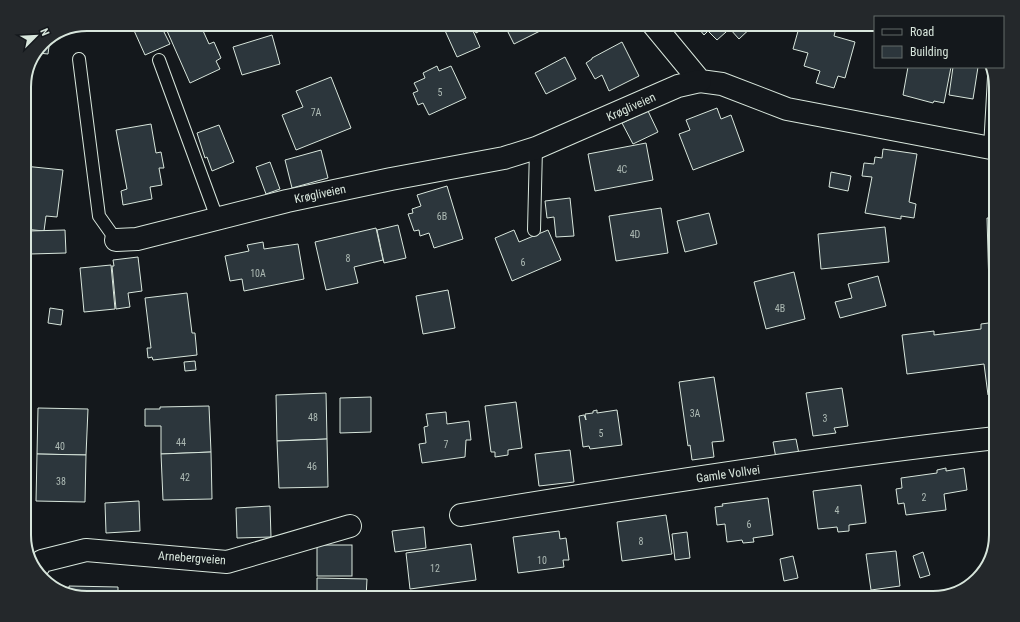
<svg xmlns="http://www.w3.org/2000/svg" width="1020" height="622" font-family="'Roboto Condensed',sans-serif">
  <rect width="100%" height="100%" fill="#14181c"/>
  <g fill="#2c363c" stroke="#d8e6dc">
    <path d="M136 24H160L170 44 145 55 132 26Z"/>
    <path d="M164 24H200L209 44 214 42 221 58 216 61 220 69 190 83Z"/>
    <path d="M232 24H245L233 28Z"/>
    <path d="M442 24H470L480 47 457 57Z"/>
    <path d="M472 24H486L487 27 476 33Z"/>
    <path d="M504 24H554L514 44Z"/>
    <path d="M695 24H735L717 40 708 31 704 35Z"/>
    <path d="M735 24H755L739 39 730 29Z"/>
    <path d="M800 24H822L836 28 834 36 855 42 845 78 838 76 834 88 816 83 820 71 804 66 808 53 793 49Z"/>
    <path d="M272 35 280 64 242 75 233 47Z"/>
    <path d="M50 39 48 54 38 53 43 42Z"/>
    <path d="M622 42 639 76 609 91 602 75 595 79 586 63 592 59V58Z"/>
    <path d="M565 57 576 79 546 94 535 73Z"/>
    <path d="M437 66 439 71 451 66 466 98 429 115 423 103 418 105 413 93 418 91 414 83 425 78 423 73Z"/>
    <path d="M908 67H951L944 103 934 101 933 103 903 95Z"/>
    <path d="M953 67H978L973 99 949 95Z"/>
    <path d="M331 77 351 128 296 150 282 115 303 107 296 91Z"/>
    <path d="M717 108 721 119 731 115 744 151 693 170 679 134 690 130 686 120Z"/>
    <path d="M648 111 658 132 633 144 622 123Z"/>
    <path d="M151 124 156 153 161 152 164 168H159L162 185 150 187 152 199 123 205 121 191 127 189 116 130Z"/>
    <path d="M219 125 234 162 212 171 207 157 205 158 197 133Z"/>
    <path d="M646 143 653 180 595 191 588 154Z"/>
    <path d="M883 149 917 154 909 202 916 204 914 218 901 216V219L865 213 872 177 862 176 864 163 874 164 875 157 882 158Z"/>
    <path d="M321 150 328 178 292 188 285 160Z"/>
    <path d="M270 162 280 189 266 194 256 167Z"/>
    <path d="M24 166 63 170 57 217 46 216 44 231 24 229Z"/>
    <path d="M831 172 851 176 848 191 829 187Z"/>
    <path d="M447 186 463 239 434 248 429 233 420 236 419 230 414 231 408 214 413 213 412 209 421 206 417 195Z"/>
    <path d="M570 198 574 236 556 237 554 217 547 218 545 201Z"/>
    <path d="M661 208 668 253 616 261 609 216Z"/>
    <path d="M709 213 717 244 685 252 677 221Z"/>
    <path d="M987 218H996V287H989Z"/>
    <path d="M398 225 406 258 384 263 377 230Z"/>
    <path d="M885 227 889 262 821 269 818 234Z"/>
    <path d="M376 228 383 260 354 267 358 283 326 290 315 242Z"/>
    <path d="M65 230 66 253 30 254 29 231Z"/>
    <path d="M514 230 519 242 548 230 561 260 512 281 495 238Z"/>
    <path d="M263 242 264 249 298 244 304 279 244 291 242 279 230 281 225 256 249 251 247 245Z"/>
    <path d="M138 257 142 291 128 293 130 307 116 309 112 266H114L113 260Z"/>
    <path d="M111 265 115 309 84 312 80 268Z"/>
    <path d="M794 272 805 319 766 329 754 282Z"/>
    <path d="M878 276 886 306 840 318 835 302 852 298 848 284Z"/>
    <path d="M448 290 455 328 423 334 416 296Z"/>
    <path d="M187 293 192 333H195L197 355 153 360 152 357 148 358 147 348H151L145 298Z"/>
    <path d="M50 308 63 310 61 325 48 323Z"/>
    <path d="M996 322V394L988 395 984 364 907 374 902 335 934 331V335L981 329V324Z"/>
    <path d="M195 361 196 370 185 371 184 362Z"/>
    <path d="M714 377 724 441 712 442 714 457 692 460 690 445 688 446 679 382Z"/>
    <path d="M842 388 848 426 834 428 836 433 813 436 806 393Z"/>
    <path d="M326 393 327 439 277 441 276 395Z"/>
    <path d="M371 397V432L340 433V398Z"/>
    <path d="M516 402 522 448 508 450V455L495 457V452H491L485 406Z"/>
    <path d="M209 406 211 452 161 454V426H145V409H160V407Z"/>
    <path d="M38 408 88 409 86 455 37 454Z"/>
    <path d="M597 410V413L617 410 622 445 590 449 589 446 583 447 579 416 584 415 586 420 585 414 593 413V411Z"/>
    <path d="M446 412 447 424 469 421 471 440H466L465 457 422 463 419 444 426 443 424 427 428 426 426 414Z"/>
    <path d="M327 439 328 487 279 488 277 441Z"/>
    <path d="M796 439 799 454 776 458 773 442Z"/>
    <path d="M570 450 574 482 539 486 535 454Z"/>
    <path d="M211 452 212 499 163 500 161 454Z"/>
    <path d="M37 454 86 455 85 502 36 501Z"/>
    <path d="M946 468V471L964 468 967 490 944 494 946 510 906 515 904 503 898 504 896 489 902 488 901 478 937 473V470Z"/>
    <path d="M861 485 866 523 849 525V531L838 532 837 527 818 529 813 491Z"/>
    <path d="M768 498 773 535 753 538 754 542 743 543 742 540 727 542 725 524 717 525 715 507 723 506 722 504Z"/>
    <path d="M139 501 140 531 106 533 105 503Z"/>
    <path d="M270 506 271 537 237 538 236 508Z"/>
    <path d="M666 515 672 554 622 561 617 522Z"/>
    <path d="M424 527 426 548 395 552 392 531Z"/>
    <path d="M559 531 560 539 566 538 569 560H563L564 567 518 573 513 537Z"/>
    <path d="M687 532 690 558 675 560 672 534Z"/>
    <path d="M471 544 476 580 410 589 406 553Z"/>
    <rect x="317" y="545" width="35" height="31"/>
    <path d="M896 551 900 586 871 590 866 554Z"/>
    <path d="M923 552 930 575 920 578 913 556Z"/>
    <path d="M793 556 798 578 784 581 780 559Z"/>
    <path d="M317 578 367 579 366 598H317Z"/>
    <path d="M69 586 118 587V598H87L69 593Z"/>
  </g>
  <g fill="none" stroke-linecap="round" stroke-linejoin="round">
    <g stroke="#d8e6dc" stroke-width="14">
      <g id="service">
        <path d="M79 59 99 216 116 240"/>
        <path d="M159 60 217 218"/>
        <path d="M990 148 994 77"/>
        <path d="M534 230 536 148"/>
      </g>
    </g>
    <g stroke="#d8e6dc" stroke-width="24">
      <g id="minor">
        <path d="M653 24 700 81 722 84 787 109 996 149"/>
        <path d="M116 240 137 239 287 201 391 179 504 158 536 148 678 86 700 81"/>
        <path d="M461 515C639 486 817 458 996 438"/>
        <path d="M36 570 42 561 86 550 227 562 350 526"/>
      </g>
    </g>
    <use href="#service" stroke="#14181c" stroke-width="12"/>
    <use href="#minor" stroke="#14181c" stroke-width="22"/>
  </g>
  <g text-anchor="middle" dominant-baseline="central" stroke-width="3" stroke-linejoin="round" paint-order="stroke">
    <g font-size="10" fill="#adbab4">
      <text x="440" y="92">5</text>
      <text x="316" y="112">7A</text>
      <text x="622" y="169">4C</text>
      <text x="442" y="216">6B</text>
      <text x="635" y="234">4D</text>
      <text x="348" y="258">8</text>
      <text x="523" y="262">6</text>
      <text x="258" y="273">10A</text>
      <text x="780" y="308">4B</text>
      <text x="695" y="413">3A</text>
      <text x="313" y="417">48</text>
      <text x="825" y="418">3</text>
      <text x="601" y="433">5</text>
      <text x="181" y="442">44</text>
      <text x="446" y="444">7</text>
      <text x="60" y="446">40</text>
      <text x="312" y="466">46</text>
      <text x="185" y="477">42</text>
      <text x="61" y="481">38</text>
      <text x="924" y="497">2</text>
      <text x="837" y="510">4</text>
      <text x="749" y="524">6</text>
      <text x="641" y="541">8</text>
      <text x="542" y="560">10</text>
      <text x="435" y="568">12</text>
    </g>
    <g font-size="12" fill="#d8e6dc" stroke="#14181c">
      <text transform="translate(631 107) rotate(-24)">Krøgliveien</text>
      <text transform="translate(320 194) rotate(-12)">Krøgliveien</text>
      <text transform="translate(728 474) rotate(-8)">Gamle Vollvei</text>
      <text transform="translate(192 558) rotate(4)">Arnebergveien</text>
    </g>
  </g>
  <path d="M0 0H1020V622H0ZM87 31H933A56 56 0 0 1 989 87V535A56 56 0 0 1 933 591H87A56 56 0 0 1 31 535V87A56 56 0 0 1 87 31Z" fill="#24282b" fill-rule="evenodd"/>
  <path fill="none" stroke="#d8e6dc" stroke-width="2" d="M87 31H933A56 56 0 0 1 989 87V535A56 56 0 0 1 933 591H87A56 56 0 0 1 31 535V87A56 56 0 0 1 87 31Z"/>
  <rect x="874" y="16" width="130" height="52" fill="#14181c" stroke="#626a69"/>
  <rect x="882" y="29" width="20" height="6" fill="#14181c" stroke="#626a69"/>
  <text x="910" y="36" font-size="12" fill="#d8e6dc">Road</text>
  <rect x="882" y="46" width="20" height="12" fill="#2c363c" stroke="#626a69"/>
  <text x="910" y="56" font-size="12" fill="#d8e6dc">Building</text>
  <g transform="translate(36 36) rotate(66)" stroke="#14181c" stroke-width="3" paint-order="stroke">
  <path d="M0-3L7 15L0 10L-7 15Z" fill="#d8e6dc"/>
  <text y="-6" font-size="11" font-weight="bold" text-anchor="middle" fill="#d8e6dc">N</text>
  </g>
</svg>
